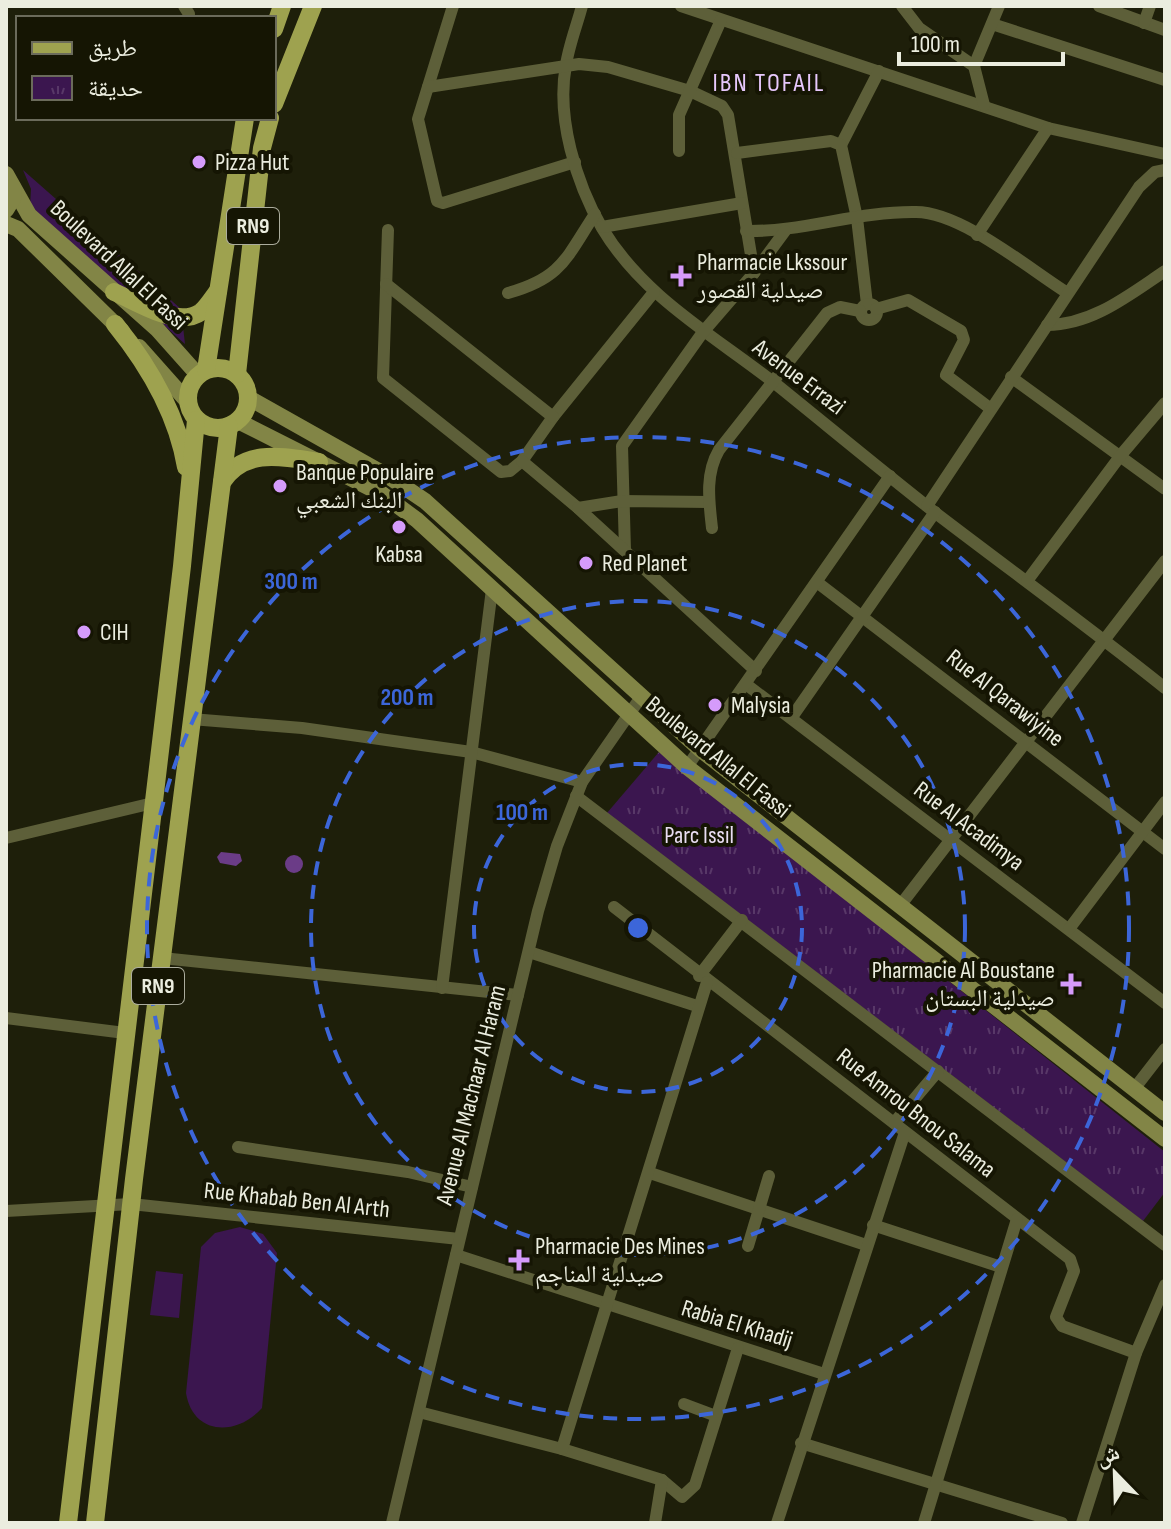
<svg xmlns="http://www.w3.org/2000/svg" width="1171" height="1529" font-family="'Sofia Sans Condensed','Noto Naskh Arabic',sans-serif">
  <defs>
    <pattern id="park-tufts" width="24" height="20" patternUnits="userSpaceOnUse" patternTransform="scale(2)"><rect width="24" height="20" fill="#3b164f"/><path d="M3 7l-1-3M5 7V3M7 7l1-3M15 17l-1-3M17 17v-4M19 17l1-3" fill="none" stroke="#583868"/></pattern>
  </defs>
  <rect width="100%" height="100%" fill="#1e1f0a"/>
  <g fill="#3b164f">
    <path d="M23 170 181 309 185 344 30 207 31 189Z"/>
    <path d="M240 1227 263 1234 277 1253 262 1408C237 1436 193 1436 186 1393L201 1247 215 1233Z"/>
    <path d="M156 1271 183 1274 179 1318 150 1315Z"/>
  </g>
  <path fill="url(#park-tufts)" d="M659 752 1165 1152V1192L1143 1221 607 813Z"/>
  <g fill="#6b3c87">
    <path d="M221 852 240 854 242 861 236 866 220 863 217 857Z"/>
    <circle cx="294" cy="864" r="9"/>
  </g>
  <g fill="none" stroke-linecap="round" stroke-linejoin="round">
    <g stroke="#5d5f39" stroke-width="12">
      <path d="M184 6 189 14"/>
      <path d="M453 6 418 119 437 201 443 203 575 162"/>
      <path d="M582 6C577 25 569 45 566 65 556 117 576 183 602 228 644 298 715 336 777 385 829 427 881 470 933 511 1010 570 1089 627 1165 688"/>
      <path d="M681 6 1048 128 1165 154"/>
      <path d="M902 6 919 28 974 66 984 105"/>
      <path d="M1099 6 1165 30"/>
      <path d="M1144 23 1150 6"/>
      <path d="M992 24 1165 80"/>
      <path d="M974 66 999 6"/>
      <path d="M428 87 579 64 608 67 690 91 722 106 728 115 754 273 703 332 622 446 625 550"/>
      <path d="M841 145 879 71"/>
      <path d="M679 151V115L721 20"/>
      <path d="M737 153 831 141 841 145 857 218 867 304"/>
      <path d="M602 227 742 203"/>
      <path d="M388 230 383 378 501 472 510 471 522 461 553 417 654 292"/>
      <path d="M746 231C803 232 858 211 916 212 961 212 1028 268 1066 292"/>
      <path d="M977 235 1048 128"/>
      <path d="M754 273 785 231"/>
      <path d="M386 284 553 417"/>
      <path d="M508 293C562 278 566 258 595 214"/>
      <circle cx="869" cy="312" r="8"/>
      <path d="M876 309 908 300 961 331 964 340 946 375 991 409"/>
      <path d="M1047 325C1092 325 1129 295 1165 271"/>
      <path d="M1011 377 1165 489"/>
      <path d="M522 461 578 508 756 671"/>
      <path d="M927 506 1139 187 1155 172 1165 170"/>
      <path d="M578 508 622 501 709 502"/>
      <path d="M712 528C709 501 705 474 719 450L827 313 840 307 860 311"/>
      <path d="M1027 581 1121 455 1165 403"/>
      <path d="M818 583 1165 849"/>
      <path d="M747 685 1165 1003"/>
      <path d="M792 717 935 512"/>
      <path d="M191 719 302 728 471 752 582 782"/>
      <path d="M687 767 890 476"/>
      <path d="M576 796 1165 1245"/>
      <path d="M6 838 153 803"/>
      <path d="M614 907 1070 1259 1074 1271 1056 1317 1062 1326 1136 1353"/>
      <path d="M899 907 1165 561"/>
      <path d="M1069 929 1165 802"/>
      <path d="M529 952 697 1006"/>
      <path d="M162 958 518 995"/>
      <path d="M699 976 742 920"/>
      <path d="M442 988 492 589"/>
      <path d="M6 1018 125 1033"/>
      <path d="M1134 1089 1165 1049"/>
      <path d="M894 1123 938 1071"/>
      <path d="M238 1147 408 1172 472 1187"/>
      <path d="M650 1173 866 1245"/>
      <path d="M6 1211 131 1204 459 1239"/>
      <path d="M873 1225 1001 1267"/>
      <path d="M748 1246 769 1176"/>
      <path d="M456 1255 824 1374"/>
      <path d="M684 1404 716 1416"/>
      <path d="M419 1412 562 1449 662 1480 682 1497 695 1485 738 1348"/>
      <path d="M801 1443 1062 1523"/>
      <path d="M562 1449 707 982"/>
      <path d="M392 1523 538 911 557 846 582 782 641 697"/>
      <path d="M655 1523 662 1480"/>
      <path d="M777 1523 905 1132"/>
      <path d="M924 1523 1017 1219"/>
      <path d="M1082 1523 1136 1353 1165 1285"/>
    </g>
    <g stroke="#828546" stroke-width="16">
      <path d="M6 174 29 215 157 329 198 375"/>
      <path d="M6 210 14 197 13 187"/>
      <path d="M6 224 18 229 122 331"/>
      <path d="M139 347 187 401"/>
      <path d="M249 398 391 478 425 501 701 750 1165 1113"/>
      <path d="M238 421 382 494 417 520 687 767 1165 1139"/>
    </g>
    <g stroke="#9ea24f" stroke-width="18">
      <path d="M274 29 282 6"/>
      <path d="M274 104 313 6"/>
      <path d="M114 292C136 301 177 329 201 312 207 307 213 297 218 291"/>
      <path d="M115 324C149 366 177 413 186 467"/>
      <circle cx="218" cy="398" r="30"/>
      <path d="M206 370 245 118"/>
      <path d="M237 374 262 148 270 118"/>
      <path d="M222 482C245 447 284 457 319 462"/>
      <path d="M68 1523 182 566 196 420"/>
      <path d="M95 1523 134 1179 229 426"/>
    </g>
  </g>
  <g fill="none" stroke="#3c66d9" stroke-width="4" stroke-dasharray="14 10">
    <circle cx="638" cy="928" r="164"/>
    <circle cx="638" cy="928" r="327"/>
    <circle cx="638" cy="928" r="491"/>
  </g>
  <g fill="#d59bfb" stroke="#151503" stroke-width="3">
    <circle cx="199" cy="162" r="8"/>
    <path d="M677 264h8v8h8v8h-8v8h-8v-8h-8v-8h8z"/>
    <circle cx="280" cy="486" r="8"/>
    <circle cx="399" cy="527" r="8"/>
    <circle cx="586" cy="563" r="8"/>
    <circle cx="84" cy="632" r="8"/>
    <circle cx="715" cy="705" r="8"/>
    <path d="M1067 972h8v8h8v8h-8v8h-8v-8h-8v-8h8z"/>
    <path d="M515 1248h8v8h8v8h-8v8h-8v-8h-8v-8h8z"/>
  </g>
  <g text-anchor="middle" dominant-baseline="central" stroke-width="8" stroke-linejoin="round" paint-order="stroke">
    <g fill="#151503" stroke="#abac9d" stroke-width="2">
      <rect x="227" y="208" width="52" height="36" rx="6"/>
      <rect x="132" y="968" width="52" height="36" rx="6"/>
    </g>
    <g font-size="22" font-weight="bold" fill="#ebeddf">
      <text x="253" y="226">RN9</text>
      <text x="158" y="986">RN9</text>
    </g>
    <g font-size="24" fill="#ebeddf" stroke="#151503" text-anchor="start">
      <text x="215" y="162">Pizza Hut</text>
      <text x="697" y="262">Pharmacie Lkssour<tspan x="697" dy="28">صيدلية القصور</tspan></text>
      <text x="296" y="472">Banque Populaire<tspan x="296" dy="28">البنك الشعبي</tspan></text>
      <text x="399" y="554" text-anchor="middle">Kabsa</text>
      <text x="602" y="563">Red Planet</text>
      <text x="100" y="632">CIH</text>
      <text x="731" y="705">Malysia</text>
      <text x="1055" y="970" text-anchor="end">Pharmacie Al Boustane<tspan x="1055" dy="28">صيدلية البستان</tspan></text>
      <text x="535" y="1246">Pharmacie Des Mines<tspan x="535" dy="28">صيدلية المناجم</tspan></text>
    </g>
    <g font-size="24" fill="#ebeddf" stroke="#151503">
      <text transform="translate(119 265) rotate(43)">Boulevard Allal El Fassi</text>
      <text transform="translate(799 377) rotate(37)">Avenue Errazi</text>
      <text transform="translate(1005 698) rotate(38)">Rue Al Qarawiyine</text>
      <text transform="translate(718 757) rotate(39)">Boulevard Allal El Fassi</text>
      <text transform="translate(969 826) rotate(37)">Rue Al Acadimya</text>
      <text transform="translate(471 1095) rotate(-76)">Avenue Al Machaar Al Haram</text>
      <text transform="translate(916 1113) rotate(38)">Rue Amrou Bnou Salama</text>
      <text transform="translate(297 1200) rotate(6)">Rue Khabab Ben Al Arth</text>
      <text transform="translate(737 1324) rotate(17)">Rabia El Khadij</text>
    </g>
    <g font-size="24" fill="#e9ddf2" stroke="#151503">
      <text x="699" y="835">Parc Issil</text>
    </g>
    <g font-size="26" letter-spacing="2" fill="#e6c7fc" stroke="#151503">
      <text x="769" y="83">IBN TOFAIL</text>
    </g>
  </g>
  <circle cx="638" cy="928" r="12" fill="#3c66d9" stroke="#151503" stroke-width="4"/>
  <g font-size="24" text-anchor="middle" font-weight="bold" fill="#3c66d9" stroke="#151503" stroke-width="8" stroke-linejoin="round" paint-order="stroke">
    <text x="291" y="589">300 m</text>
    <text x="407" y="705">200 m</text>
    <text x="522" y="820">100 m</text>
  </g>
  <rect width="1171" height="1529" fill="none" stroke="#ebeddf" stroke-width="16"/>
  <rect x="16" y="16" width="260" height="104" fill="#151503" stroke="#6b6b5b" stroke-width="2"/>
  <rect x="32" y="42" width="40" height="12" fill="#9ea24f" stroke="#6b6b5b" stroke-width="2"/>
  <text x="88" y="56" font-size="24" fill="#ebeddf">طريق</text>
  <rect x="32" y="76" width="40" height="24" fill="url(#park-tufts)" stroke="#6b6b5b" stroke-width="2"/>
  <text x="88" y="96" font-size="24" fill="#ebeddf">حديقة</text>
  <g transform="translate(1115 1473) rotate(337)" stroke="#151503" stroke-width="6" paint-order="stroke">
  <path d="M0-6L14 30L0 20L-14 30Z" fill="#ebeddf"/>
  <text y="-12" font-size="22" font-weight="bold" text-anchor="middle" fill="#ebeddf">ش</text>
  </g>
  <path d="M899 52v12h164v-12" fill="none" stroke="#ebeddf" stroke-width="4"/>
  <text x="911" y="52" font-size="24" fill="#ebeddf" stroke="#151503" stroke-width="6" paint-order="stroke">100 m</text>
</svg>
